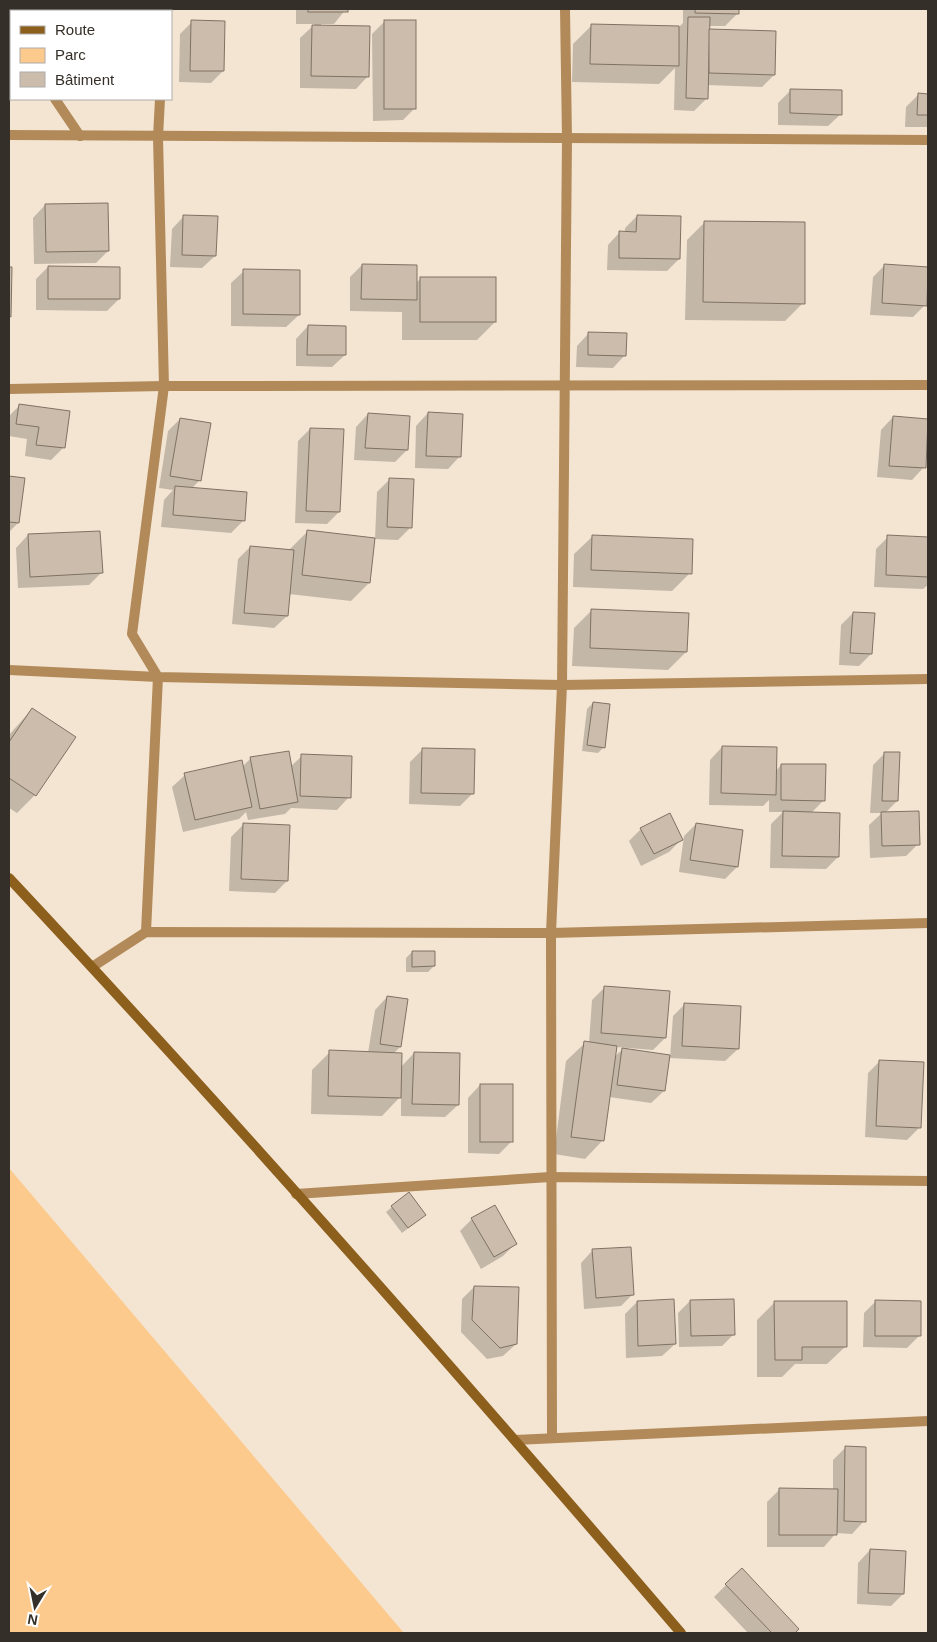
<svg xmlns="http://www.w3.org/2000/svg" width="937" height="1642" font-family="Helvetica,sans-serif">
  <rect width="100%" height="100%" fill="#f4e5d3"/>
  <path fill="#fcca8d" d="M9 1168 404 1633H9Z"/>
  <g fill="#0003">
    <path d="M296 9H346L334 24H321V26L368 76 356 89 300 88V38L315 24H296Z"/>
    <path d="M683 9H737V14L725 26H708V30L774 75 762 87 707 85V98L694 111 674 110 675 68 659 84 572 82 573 44 591 26 679 27 683 23Z"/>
    <path d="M385 21 415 108 403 120 373 121 372 34Z"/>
    <path d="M192 22 223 71 211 83 179 82 180 34Z"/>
    <path d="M791 90 841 114 828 126 778 125V103Z"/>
    <path d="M918 95H928V127H905L906 107Z"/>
    <path d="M45 205 108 251 96 263 34 264 33 218Z"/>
    <path d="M184 216 215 256 202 268 170 267 172 229Z"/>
    <path d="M637 216 679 259 667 271 607 270 608 245 620 232 625 233V228Z"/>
    <path d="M705 222 803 303 785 321 685 320 687 240Z"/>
    <path d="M362 265 416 283 421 278 495 322 477 340H402V312L350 311V277Z"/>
    <path d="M885 265 928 268 925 305 913 317 870 315 873 277Z"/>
    <path d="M48 267 119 299 107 311 36 310V279Z"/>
    <path d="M244 271 299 315 286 327 231 326V283Z"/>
    <path d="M308 326 345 355 332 367 296 366V339Z"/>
    <path d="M589 333 625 355 613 368 576 367 577 346Z"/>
    <path d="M19 406 63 448 51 460 25 456 27 439 9 436V416Z"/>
    <path d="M428 413 460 456 448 469 415 468 416 426Z"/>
    <path d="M368 414 407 450 395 462 354 460 356 427Z"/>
    <path d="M893 417 924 467 912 480 877 477 881 430Z"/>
    <path d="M180 419 200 480 191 489 243 521 231 533 161 527 164 500 173 490 159 488 168 431Z"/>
    <path d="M310 429 339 512 327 524 295 523 298 441Z"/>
    <path d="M9 477 23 479 18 523 9 532Z"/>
    <path d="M389 480 411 527 398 540 375 539 377 492Z"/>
    <path d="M307 532 374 539 369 583 351 601 289 594 287 616 274 628 232 624 238 559 250 547 289 550Z"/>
    <path d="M28 535 101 573 89 585 18 588 16 548Z"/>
    <path d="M593 536 690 573 672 591 573 587 574 554Z"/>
    <path d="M888 537 928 538V585L923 589 874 587 876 549Z"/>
    <path d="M592 610 686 652 668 670 572 666 574 628Z"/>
    <path d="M853 613 871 654 859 666 839 665 841 625Z"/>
    <path d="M593 703 604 747 598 753 582 751 587 709Z"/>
    <path d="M32 709 35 795 17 813 9 808V735Z"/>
    <path d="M722 747 776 771 781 765 824 800 811 813 838 857 826 869 770 868 771 824 783 812H769V800L763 806 709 805 710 760Z"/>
    <path d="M423 749 473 793 460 806 409 804 410 762Z"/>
    <path d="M885 753 897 801 885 813 918 844 906 856 870 858 869 825 882 813H870L873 765Z"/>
    <path d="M302 756 349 797 337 810 291 808 285 814 248 820 246 812 239 819 183 832 172 787 185 775 242 767 251 758 290 767Z"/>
    <path d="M244 824 287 881 275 893 229 891 231 837Z"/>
    <path d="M696 824 737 867 725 879 679 872 684 836Z"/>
    <path d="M641 829 681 840 669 852 641 866 629 841Z"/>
    <path d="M412 952 434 966 428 972H406V958Z"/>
    <path d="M604 988 665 1038 653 1050 616 1047 614 1057 622 1050 668 1056 664 1091 651 1103 609 1097 603 1140 585 1159 554 1154 566 1061 585 1043H589L592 1000Z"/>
    <path d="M387 997 400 1047 393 1054 401 1067 414 1053 458 1105 445 1117 401 1116V1096L382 1116 311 1114 312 1070 330 1052 368 1053 375 1010Z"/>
    <path d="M685 1004 738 1049 725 1061 670 1058 673 1016Z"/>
    <path d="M880 1061 920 1127 907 1140 865 1137 868 1073Z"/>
    <path d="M480 1085 511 1142 499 1154 468 1153V1098Z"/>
    <path d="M392 1207 419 1220 402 1233 386 1212Z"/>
    <path d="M472 1219 515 1244 503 1256 481 1269 460 1231Z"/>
    <path d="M593 1250 633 1294 621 1306 584 1309 581 1263Z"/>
    <path d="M474 1287 516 1344 503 1356 487 1359 461 1332 462 1299Z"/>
    <path d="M690 1301 734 1334 722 1346 679 1347 678 1313Z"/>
    <path d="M876 1301 919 1336 907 1348 863 1347 864 1313Z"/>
    <path d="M637 1302 675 1344 662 1356 626 1358 625 1314Z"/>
    <path d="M775 1302 846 1346 827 1364H795L782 1377H757V1320Z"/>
    <path d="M846 1447 864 1521 852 1534 836 1533 824 1547H767V1502L779 1490H833V1460Z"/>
    <path d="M870 1550 903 1594 891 1606 857 1604 858 1563Z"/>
    <path d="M726 1585 798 1629 793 1633H748L714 1597Z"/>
  </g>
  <g fill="#cbbcac" stroke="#807263">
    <rect x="308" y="9" width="40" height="3"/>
    <path d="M695 9H739V14L695 13Z"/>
    <path d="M688 17H710L708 99 686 98Z"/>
    <path d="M191 20 225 21 224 71H190Z"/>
    <rect x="384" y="20" width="32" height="89"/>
    <path d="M591 24 679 26V66L590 64Z"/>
    <path d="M312 25 370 26 369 77 311 76Z"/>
    <path d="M709 29 776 31 775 75 709 73Z"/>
    <path d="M790 89 842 90V115L790 113Z"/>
    <path d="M918 93 928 94V115H917Z"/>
    <path d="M108 203 109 251 46 252 45 204Z"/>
    <path d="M183 215 218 216 216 256 182 255Z"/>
    <path d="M637 215 681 216 680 259 619 258V231L636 232Z"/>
    <path d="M704 221 805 222V304L703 302Z"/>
    <path d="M362 264 417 265V300L361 299Z"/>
    <path d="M884 264 928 267 927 306 882 303Z"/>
    <path d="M48 266 120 267V299H48Z"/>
    <path d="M9 267H12L11 317 9 316Z"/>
    <path d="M243 269 300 270V315L243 314Z"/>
    <rect x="420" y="277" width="76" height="45"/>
    <path d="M308 325 346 326V355H307Z"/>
    <path d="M588 332 627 333 626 356 588 355Z"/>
    <path d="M19 404 70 411 65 448 36 445 39 427 16 424Z"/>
    <path d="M428 412 463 414 461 457 426 456Z"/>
    <path d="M368 413 410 416 408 450 365 448Z"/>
    <path d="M893 416 928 419 926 468 889 466Z"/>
    <path d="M180 418 211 423 201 481 170 476Z"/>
    <path d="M310 428 344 429 340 512 306 511Z"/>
    <path d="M9 476 25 478 19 523 9 522Z"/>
    <path d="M389 478 414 479 412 528 387 527Z"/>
    <path d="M175 486 247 492 245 521 173 515Z"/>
    <path d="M307 530 375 538 370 583 302 575Z"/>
    <path d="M100 531 103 573 30 577 28 534Z"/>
    <path d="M592 535 693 539 692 574 591 570Z"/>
    <path d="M887 535 928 537V577L886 575Z"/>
    <path d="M250 546 294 550 288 616 244 613Z"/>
    <path d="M591 609 689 613 687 652 590 648Z"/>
    <path d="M853 612 875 613 872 654 850 653Z"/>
    <path d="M593 702 610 704 605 748 587 745Z"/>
    <path d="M32 708 76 737 36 796 9 778V742Z"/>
    <path d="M722 746 777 747 776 795 721 793Z"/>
    <path d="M422 748 475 749 474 794 421 793Z"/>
    <path d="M289 751 298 802 260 809 250 757Z"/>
    <path d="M884 752H900L898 801H882Z"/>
    <path d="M301 754 352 756 351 798 300 796Z"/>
    <path d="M242 760 252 807 195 820 184 773Z"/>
    <path d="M781 764H826L825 801 781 800Z"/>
    <path d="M783 811 840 813 839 857 782 856Z"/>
    <path d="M919 811 920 845 882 846 881 812Z"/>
    <path d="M670 813 683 840 654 854 640 828Z"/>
    <path d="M243 823 290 825 288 881 241 879Z"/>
    <path d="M696 823 743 830 738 867 690 860Z"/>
    <path d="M412 951H435V966L412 967Z"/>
    <path d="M604 986 670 991 666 1038 601 1033Z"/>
    <path d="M387 996 408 999 401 1047 380 1044Z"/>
    <path d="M684 1003 741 1006 739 1049 682 1046Z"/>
    <path d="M584 1041 617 1046 604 1141 571 1137Z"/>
    <path d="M622 1048 670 1055 665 1091 617 1085Z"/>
    <path d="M329 1050 402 1053 401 1098 328 1096Z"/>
    <path d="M414 1052 460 1053 459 1105 412 1104Z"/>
    <path d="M879 1060 924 1062 921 1128 876 1126Z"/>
    <rect x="480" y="1084" width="33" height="58"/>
    <path d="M409 1192 426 1215 408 1228 391 1206Z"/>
    <path d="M495 1205 517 1244 494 1257 471 1218Z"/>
    <path d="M631 1247 634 1295 596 1298 592 1249Z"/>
    <path d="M474 1286 519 1287 517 1344 500 1348 472 1320Z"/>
    <path d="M674 1299 676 1344 638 1346 637 1301Z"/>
    <path d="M734 1299 735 1335 691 1336 690 1300Z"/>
    <path d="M875 1300 921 1301V1336H875Z"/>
    <path d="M774 1301H847V1347H802V1360H775Z"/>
    <path d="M845 1446 866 1447V1522L844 1521Z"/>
    <path d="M779 1488 838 1489 837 1535H779Z"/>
    <path d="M870 1549 906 1551 904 1594 868 1593Z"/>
    <path d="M742 1568 799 1629 795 1633H772L725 1584Z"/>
  </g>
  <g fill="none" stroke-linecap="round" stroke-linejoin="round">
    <g stroke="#b28a59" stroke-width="10">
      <path d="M166 11V9"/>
      <path d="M9 29 11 33"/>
      <path d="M55 99 80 136"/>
      <path d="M9 135 928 140"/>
      <path d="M9 389 164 386 928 385"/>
      <path d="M9 670 158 677 562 685 928 679"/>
      <path d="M146 932 158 677 132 634 164 386 158 137 160 99"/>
      <path d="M92 967 146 932 551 933 928 923"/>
      <path d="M296 1194 550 1177 928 1181"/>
      <path d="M552 1438 551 933 562 685 567 139 565 9"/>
      <path d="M515 1440 928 1421"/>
    </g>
    <path stroke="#8d5f1d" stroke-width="10" d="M9 878C239 1124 462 1377 681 1633"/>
  </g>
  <rect width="937" height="1642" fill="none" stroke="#342f28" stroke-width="20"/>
  <rect x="10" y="10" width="162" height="90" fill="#ffffff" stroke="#aeaca9"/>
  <rect x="20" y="26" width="25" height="8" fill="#8d5f1d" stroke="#aeaca9"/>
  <text x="55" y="35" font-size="15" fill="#342f28">Route</text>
  <rect x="20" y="48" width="25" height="15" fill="#fcca8d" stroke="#aeaca9"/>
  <text x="55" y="60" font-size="15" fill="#342f28">Parc</text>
  <rect x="20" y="72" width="25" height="15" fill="#cbbcac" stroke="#aeaca9"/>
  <text x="55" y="85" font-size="15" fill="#342f28">Bâtiment</text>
  <g transform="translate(35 1607) rotate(190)" stroke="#ffffff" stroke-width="4" paint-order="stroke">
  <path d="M0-4L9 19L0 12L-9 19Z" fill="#342f28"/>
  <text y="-8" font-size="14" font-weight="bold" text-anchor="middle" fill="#342f28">N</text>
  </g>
</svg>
